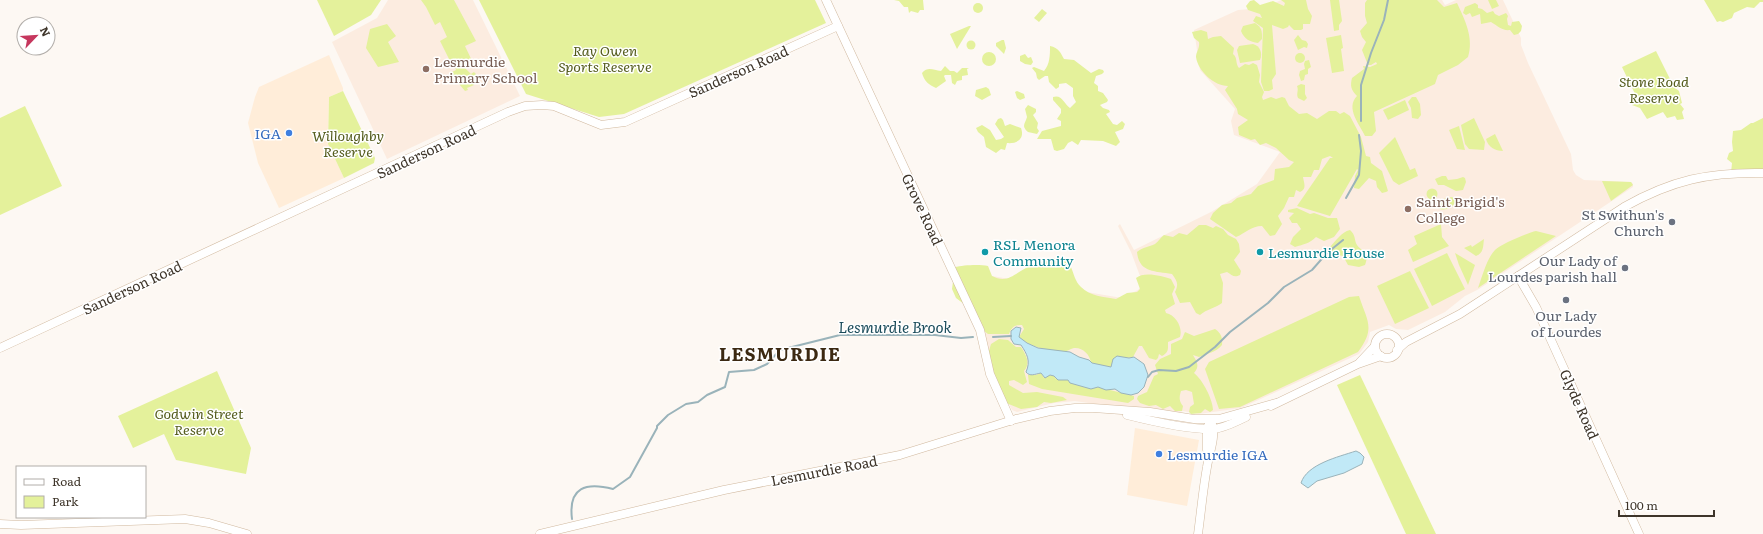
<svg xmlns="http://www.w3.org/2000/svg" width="1763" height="534" font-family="Literata,serif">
  <rect width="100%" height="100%" fill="#fdf8f3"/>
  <g fill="#ffedd9">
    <path d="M329 55 343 88V91L329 97 328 144 344 178 279 208 258 163 248 123 255 97 259 87Z"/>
    <path d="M1135 428 1199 440 1187 506 1127 495Z"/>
  </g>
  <g fill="#fcece0">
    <path d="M388 0H473L520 96 387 159 332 42 377 18Z"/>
    <path d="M1281 0H1442L1445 5 1456 0H1503L1521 38V45L1528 63 1571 154 1573 170 1576 175 1584 180 1631 182 1633 184V187L1479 289 1465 296 1445 312 1408 330 1396 329 1389 325 1370 332 1368 342 1359 354 1241 408 1199 414 1183 411 1169 415 1075 401 1054 403 1017 412 1012 410 1002 391 996 386 982 335 992 276 1122 298 1138 290 1143 284 1131 252 1118 226 1120 224 1134 250 1211 212 1257 184 1280 152 1234 135 1231 121 1235 109 1200 70 1194 30 1238 10 1264 8Z"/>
  </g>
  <g fill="#e4f19b">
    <path d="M317 0H381L371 15 334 36Z"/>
    <path d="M421 0H454L476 41 465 46 474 65 473 66 469 62 465 65V68L471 74 474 72 476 74 472 81 474 85 467 88 468 90 465 91 450 73 456 70 455 66 453 67 440 41 447 37 440 22 435 25 426 7Z"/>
    <path d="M479 0H815L826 23 624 114 599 117 526 94Z"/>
    <path d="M894 0H923L924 10H920L918 13 911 11 909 13 908 7H904L899 1Z"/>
    <path d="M1254 0 1260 5 1273 1 1284 6 1285 3 1281 0H1306L1308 9 1312 16 1310 24H1303V29L1301 30H1294L1289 25 1288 27 1283 29 1272 25 1276 74 1272 80 1273 89 1269 91H1264L1261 82 1263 28 1253 21 1256 16 1262 18 1260 14 1248 10 1246 6 1250 1Z"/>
    <path d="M1330 0H1339L1342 21 1339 25V30L1334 31Z"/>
    <path d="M1367 0H1437L1444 7 1457 3C1465 20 1474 38 1468 57L1458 65 1438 75 1435 84 1374 112 1376 131 1372 136H1365C1360 125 1345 108 1357 96 1351 90 1350 86 1352 78L1364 69 1363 66 1370 67 1377 64 1376 62 1371 65H1368L1362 50 1366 42 1362 37 1360 31 1367 23 1365 16V3Z"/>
    <path d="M1488 0H1496L1499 6 1492 9Z"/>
    <path d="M1704 0H1763V2H1760L1754 8 1747 7 1734 13 1732 18 1723 22 1720 21 1717 22Z"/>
    <circle cx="978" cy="8" r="5"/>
    <path d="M1475 3 1478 5V8L1482 9 1487 13 1493 11 1495 14 1499 16 1506 13 1508 16 1507 19 1508 25 1511 26 1512 22 1519 21 1522 26 1521 31 1518 34 1514 35 1510 30C1502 31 1498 26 1491 22L1481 24 1480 14 1472 17 1470 13 1466 15 1463 13 1465 7Z"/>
    <path d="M1042 9 1047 13 1039 22 1034 18Z"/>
    <path d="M1255 23C1262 28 1262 30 1262 39L1258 43C1250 42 1244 39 1241 31L1243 26Z"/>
    <path d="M387 24 396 36 388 42 399 62 378 67 366 48 370 29Z"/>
    <path d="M969 26H971L957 49 950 34Z"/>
    <path d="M1201 30 1207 32 1208 39 1213 37 1221 36 1234 48 1233 54C1238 58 1235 63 1239 68L1245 64 1249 65 1253 63 1257 65 1260 75 1259 82 1264 92 1262 97 1263 100 1271 97 1276 99 1282 97 1285 98 1289 106 1299 114 1307 113 1317 119 1329 111H1336L1340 114 1344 112 1350 116 1361 137 1366 156 1370 157 1371 163 1382 171 1388 191 1386 192 1382 193 1377 187 1376 181 1369 178 1359 189 1354 188 1355 176 1358 170 1357 169 1330 216 1297 206 1330 158H1333L1330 156 1322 159 1319 170H1314L1311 177H1303C1304 183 1307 189 1300 192L1296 190 1294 197H1289L1284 208 1278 216 1282 224 1275 235 1270 236 1262 226C1251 226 1246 233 1236 237L1210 219 1213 213 1222 205 1231 203 1237 198 1251 194 1258 186 1274 180 1275 169 1289 167 1294 162 1289 160 1276 148 1266 143 1260 145 1255 139 1251 140 1239 135 1238 127 1248 120 1238 114 1237 109 1225 90 1228 86C1214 86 1198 71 1196 57 1196 52 1200 48 1199 42L1194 38 1192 32Z"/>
    <path d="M1298 35 1302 40 1306 41 1308 44 1307 48 1304 47 1298 50 1294 40Z"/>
    <path d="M1341 35 1343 48 1341 49 1344 71 1332 73 1326 38Z"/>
    <path d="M1002 40H1004L1006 48 1004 54 996 46V43Z"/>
    <circle cx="971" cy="45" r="4.5"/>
    <path d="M1253 44C1260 46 1263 53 1260 60L1240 63 1237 50 1239 46Z"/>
    <path d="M1050 46C1059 48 1060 52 1064 59L1074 60 1091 73 1099 69 1103 70 1104 72 1102 74 1096 76 1094 83 1098 86V91L1103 93 1108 100 1107 102 1100 105 1103 108 1109 110 1110 112 1106 114 1113 124 1117 125 1122 121 1125 124 1123 129 1115 132 1120 142 1116 146 1103 141 1081 140 1078 145 1072 141 1068 143 1064 149 1057 151 1054 150 1051 139H1037L1042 131 1061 126V121L1057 119 1061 113V109L1053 100V97C1062 94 1064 104 1070 108L1076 102 1073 96V88L1066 83 1059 84V87L1056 89 1049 82 1048 76H1045L1039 80 1037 78 1036 73 1032 68 1034 67 1044 71C1050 64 1050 55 1050 46Z"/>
    <path d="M1656 51 1674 87 1679 91 1682 103 1680 104 1684 109 1682 112 1684 119 1677 120 1675 116 1667 118 1663 112 1647 119 1640 108 1632 105 1638 100 1622 67Z"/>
    <circle cx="989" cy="59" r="7"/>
    <circle cx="1300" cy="58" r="5"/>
    <path d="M1025 54 1028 58 1031 57 1033 62 1031 65 1025 64 1020 61V56Z"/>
    <path d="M1309 60 1311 67 1308 69V74L1305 75 1304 80 1301 81 1299 75 1300 71 1305 69 1304 64 1305 61Z"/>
    <path d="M945 66 950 71H954L957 73 962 68H969L967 69 968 75 962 76V80L957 81 955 85 952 83 951 75H945L944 76 946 81 936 88C929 85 924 81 922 73 928 66 933 70 941 71Z"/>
    <path d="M1301 84 1305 85V94L1307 98 1304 101 1298 98C1296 93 1299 91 1297 86Z"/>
    <path d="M986 87 989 89 991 95 982 100 975 96 976 90Z"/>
    <path d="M343 91 375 158 374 163 344 178 328 144 329 97Z"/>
    <path d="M1017 91 1024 94 1025 98 1020 100 1017 98 1015 92Z"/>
    <path d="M1412 97H1416L1420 104 1421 115 1418 119 1412 118 1411 108 1408 102Z"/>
    <path d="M1405 100 1409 110 1388 120 1383 110Z"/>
    <path d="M1028 105 1036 109V112L1033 115 1038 123 1037 128 1039 131 1037 134 1028 132C1021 126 1025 124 1027 117L1025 109Z"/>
    <path d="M25 106 62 186 0 215V118Z"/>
    <path d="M1001 118 1003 120 1005 126 1010 124 1021 128C1025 139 1017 144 1007 143L1005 150 1001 149 996 153 986 147 984 137 978 132 976 128 982 125 990 130 996 140 1001 139 1004 137 995 124 998 119Z"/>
    <path d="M1474 118 1485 142 1484 150 1469 149 1465 144 1461 125Z"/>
    <path d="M1763 118V173H1731L1732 163 1727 159 1729 153 1733 151 1732 142 1733 131 1741 130 1751 123H1753Z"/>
    <path d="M1459 126 1465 150 1457 149 1449 130Z"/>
    <path d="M1495 134 1503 151C1495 151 1488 147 1486 139Z"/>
    <path d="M1395 137 1410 170 1415 168 1418 176 1399 185 1393 181 1379 153Z"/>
    <path d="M1442 176H1446L1448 180 1457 179 1463 177 1465 178 1466 182 1463 190 1456 191 1444 185H1438L1435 179Z"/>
    <path d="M1602 181 1631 182 1633 185 1611 201Z"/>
    <circle cx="1432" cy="194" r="5.5"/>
    <path d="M1452 197 1456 200C1454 207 1446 211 1440 209 1437 200 1445 198 1452 197Z"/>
    <path d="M1297 208 1310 214 1314 213 1328 218H1337L1340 229 1334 237 1324 241 1316 237C1309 244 1304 244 1295 247L1290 244 1293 237 1301 229 1297 223H1292L1289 218 1294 213 1288 212V210Z"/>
    <path d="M1441 224 1442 237 1449 246 1413 262 1408 250 1417 244 1414 236Z"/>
    <path d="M1199 225H1206L1213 228 1216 226 1223 229 1228 235 1236 239 1239 244 1240 252 1234 260 1241 271 1240 275C1234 278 1232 275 1227 272L1220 274 1223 283 1222 303C1215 308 1207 309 1200 315L1196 313 1190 302 1180 303 1175 292C1179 284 1177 281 1172 274 1155 271 1139 273 1137 252 1143 247 1149 247 1155 244 1159 241 1160 238 1164 235L1173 237 1179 233 1187 235Z"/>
    <path d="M1350 230C1356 235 1354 240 1357 245 1362 252 1370 252 1365 265L1359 267 1348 265 1343 256 1334 254 1329 248C1336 241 1341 232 1350 230Z"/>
    <path d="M1536 231 1556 236 1478 288C1482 277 1487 258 1495 250 1501 244 1527 233 1536 231Z"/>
    <path d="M1484 239C1483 246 1484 253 1476 256L1464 248 1471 245 1472 247Z"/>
    <path d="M1447 253 1465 289 1432 306 1414 269Z"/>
    <path d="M1455 253 1475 265 1468 285 1459 265Z"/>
    <path d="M1056 258C1077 261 1069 275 1081 287 1090 296 1104 297 1116 299L1127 293 1137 292 1140 289 1136 278C1144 271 1162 276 1171 279L1175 287 1172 294 1175 304 1165 310 1166 313C1176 315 1183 328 1180 337L1168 342C1168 349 1169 352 1162 356L1159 354 1158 358 1156 360 1149 358 1142 346H1139L1133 357C1125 359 1120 356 1113 360L1112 366 1110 367 1091 363C1090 354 1082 347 1074 348 1070 349 1066 352 1062 352 1047 350 1029 347 1019 337L1024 329 1022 325C1014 325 1012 327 1009 334H988L984 331 968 307 956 298 952 289 955 267C963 265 980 264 988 266L992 276C1007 284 1014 274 1026 268 1035 264 1046 260 1056 258Z"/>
    <path d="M1410 271 1429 308 1395 324 1377 286Z"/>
    <path d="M1359 296C1367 321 1376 328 1358 352L1240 407 1219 409 1205 369 1209 362 1349 297Z"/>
    <path d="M1215 329C1221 333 1223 338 1222 345 1215 353 1208 353 1199 357L1193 355C1197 362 1200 366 1194 373 1203 380 1213 400 1213 410L1210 412 1205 409 1201 413 1191 414 1189 412 1190 407 1194 404 1192 392 1186 390 1181 391C1179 397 1179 401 1183 406L1182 411H1175L1170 406 1163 409 1156 405 1149 406 1140 403 1137 399 1138 396 1147 392 1154 376 1158 374 1155 365 1160 359 1171 354V344L1182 339 1185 332 1194 336Z"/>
    <path d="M999 339 1008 340 1016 347H1021C1026 355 1031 363 1024 371L1027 382 1023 385 1014 380 1009 381V385L1023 393 1037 392 1063 397 1067 400 1051 403 1044 402 1037 407 1021 409 1006 403 989 364 991 361 988 354 991 344Z"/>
    <path d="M217 371 251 448 246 474 176 460 164 434 133 448 118 416Z"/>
    <path d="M1041 373 1044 378 1049 375 1054 376 1056 379 1068 380 1070 383 1091 389 1098 387 1134 396V399L1128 403 1042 389 1029 384 1028 375H1036Z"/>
    <path d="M1360 375 1436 534H1406L1337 385Z"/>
  </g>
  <g fill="#c1e9f7" stroke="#9ab3ba">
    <path d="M1016 327 1021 328 1019 337 1027 343 1038 348 1070 352 1079 357 1089 360 1092 363 1111 367 1113 359 1117 356 1129 358 1134 357 1144 364 1148 375 1144 387 1138 393 1131 395 1121 393 1115 389 1106 390 1098 387 1091 389 1070 383 1068 380H1058L1054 376 1050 375 1045 378 1041 373C1035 374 1030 377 1026 372 1031 361 1027 354 1021 345L1014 344 1011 339V331Z"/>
    <path d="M1356 451 1360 453 1364 457 1362 464 1344 473 1317 481 1308 488 1301 483C1307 464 1338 457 1356 451Z"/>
  </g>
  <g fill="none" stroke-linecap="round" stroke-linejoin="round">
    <g stroke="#9ab3ba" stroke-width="2">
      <path d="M1361 121V85L1371 53 1384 20 1388 0"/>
      <path d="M1346 198 1359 175 1361 151 1359 135"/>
      <path d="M993 337 1011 336"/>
      <path d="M1148 377 1152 372 1159 370 1176 371 1189 367 1215 347 1230 332 1268 303 1284 287 1312 270 1327 253 1343 240"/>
      <path d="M572 519C568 487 586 482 613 489L630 477 657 428V426L668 415 686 404 698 402 707 395 725 387 729 372 754 370 767 364 780 350 840 335H935L961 338 973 337"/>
    </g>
    <g stroke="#d1b99f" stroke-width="9">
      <g id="secondary">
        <path d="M826 0 980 330 990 374 1011 421"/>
        <path d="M1518 276 1536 307 1639 534"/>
        <circle cx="1387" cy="346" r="12"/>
        <path d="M0 348 508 112 525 106 542 105 554 106 601 125 625 122 838 26"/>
        <path d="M1397 350 1406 342 1460 314 1624 207C1672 180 1709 172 1763 173"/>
        <path d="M1360 362 1375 346"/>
        <path d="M1271 406 1358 364 1381 356"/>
        <path d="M1127 415C1151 421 1189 430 1213 429 1225 428 1235 422 1246 417"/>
        <path d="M1207 450V428L1209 424"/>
        <path d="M0 524 21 525 185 519 209 523 247 534"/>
        <path d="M540 534 724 490 900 455 1016 419 1050 411 1075 408H1093L1150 412 1194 419H1219L1276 403"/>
        <path d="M1198 534C1201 512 1203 489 1207 467 1209 453 1216 438 1212 424"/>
      </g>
    </g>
    <use href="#secondary" stroke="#fff" stroke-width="8"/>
  </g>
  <g fill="#8d6e63" stroke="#fff" stroke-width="1.5">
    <circle cx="426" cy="69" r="4"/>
    <circle cx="1408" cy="209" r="4"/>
  </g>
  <g fill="#3f7fe0" stroke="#fff" stroke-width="1.5">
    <circle cx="289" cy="133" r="4"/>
    <circle cx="1159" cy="454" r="4"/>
  </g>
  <g fill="#6b7280" stroke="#fff" stroke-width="1.5">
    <circle cx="1672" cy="222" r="4"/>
    <circle cx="1625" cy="268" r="4"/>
    <circle cx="1566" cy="300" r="4"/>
  </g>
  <g fill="#0f9aa8" stroke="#fff" stroke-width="1.5">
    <circle cx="985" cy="252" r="4"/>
    <circle cx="1260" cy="252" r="4"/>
  </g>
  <g text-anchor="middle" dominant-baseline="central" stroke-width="3" stroke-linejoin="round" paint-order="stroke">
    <g font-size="14" font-style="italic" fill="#545c1c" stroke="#fff">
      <text x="605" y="50">Ray Owen<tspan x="605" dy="16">Sports Reserve</tspan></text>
      <text x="1654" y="81">Stone Road<tspan x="1654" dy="16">Reserve</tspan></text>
      <text x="348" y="135">Willoughby<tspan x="348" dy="16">Reserve</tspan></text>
      <text x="199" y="413">Godwin Street<tspan x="199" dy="16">Reserve</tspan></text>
    </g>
    <g font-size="14" fill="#785e54" stroke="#fff" text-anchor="start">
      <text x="434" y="61">Lesmurdie<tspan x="434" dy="16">Primary School</tspan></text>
      <text x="1416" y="201">Saint Brigid's<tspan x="1416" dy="16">College</tspan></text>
    </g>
    <g font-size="14" fill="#3e352a" stroke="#fff">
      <text transform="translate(738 71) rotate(-24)">Sanderson Road</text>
      <text transform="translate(426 151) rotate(-25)">Sanderson Road</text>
      <text transform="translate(923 209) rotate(65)">Grove Road</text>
      <text transform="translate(132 287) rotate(-25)">Sanderson Road</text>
      <text transform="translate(1580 404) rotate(66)">Glyde Road</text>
      <text transform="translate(824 470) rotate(-11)">Lesmurdie Road</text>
    </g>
    <g font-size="14" fill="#366cbe" stroke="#fff" text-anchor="end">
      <text x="281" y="133">IGA</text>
      <text x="1167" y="454" text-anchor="start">Lesmurdie IGA</text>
    </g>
    <g font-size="14" fill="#5b616d" stroke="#fff" text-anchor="end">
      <text x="1664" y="214">St Swithun's<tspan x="1664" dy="16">Church</tspan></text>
      <text x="1617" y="260">Our Lady of<tspan x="1617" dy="16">Lourdes parish hall</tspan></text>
      <text x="1566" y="315" text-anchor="middle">Our Lady<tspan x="1566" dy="16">of Lourdes</tspan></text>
    </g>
    <g font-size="14" fill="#0d838f" stroke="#fff" text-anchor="start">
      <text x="993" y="244">RSL Menora<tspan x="993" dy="16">Community</tspan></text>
      <text x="1268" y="252">Lesmurdie House</text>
    </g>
    <g font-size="15" font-style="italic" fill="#1a4b5a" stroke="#fff">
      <text x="895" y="326">Lesmurdie Brook</text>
    </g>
    <g font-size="18" font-weight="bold" letter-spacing="1" fill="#3c2912" stroke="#fff">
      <text x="780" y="353">LESMURDIE</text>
    </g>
  </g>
  <rect x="16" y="466" width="130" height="52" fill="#ffffff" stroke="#b2aeaa"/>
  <rect x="24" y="479" width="20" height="6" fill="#ffffff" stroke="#b2aeaa"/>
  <text x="52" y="486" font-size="12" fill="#3e352a">Road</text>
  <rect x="24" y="496" width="20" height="12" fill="#e4f19b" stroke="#b2aeaa"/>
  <text x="52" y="506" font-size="12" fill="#3e352a">Park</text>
  <g transform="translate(36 36) rotate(65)"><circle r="19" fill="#ffffff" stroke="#b2aeaa"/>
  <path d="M0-3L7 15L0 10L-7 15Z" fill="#c6375e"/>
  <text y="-6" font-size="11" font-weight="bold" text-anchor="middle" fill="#3e352a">N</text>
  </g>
  <path d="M1619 510v6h95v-6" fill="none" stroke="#3e352a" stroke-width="2"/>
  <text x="1625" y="510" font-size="12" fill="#3e352a" stroke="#ffffff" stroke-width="3" paint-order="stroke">100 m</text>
</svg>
